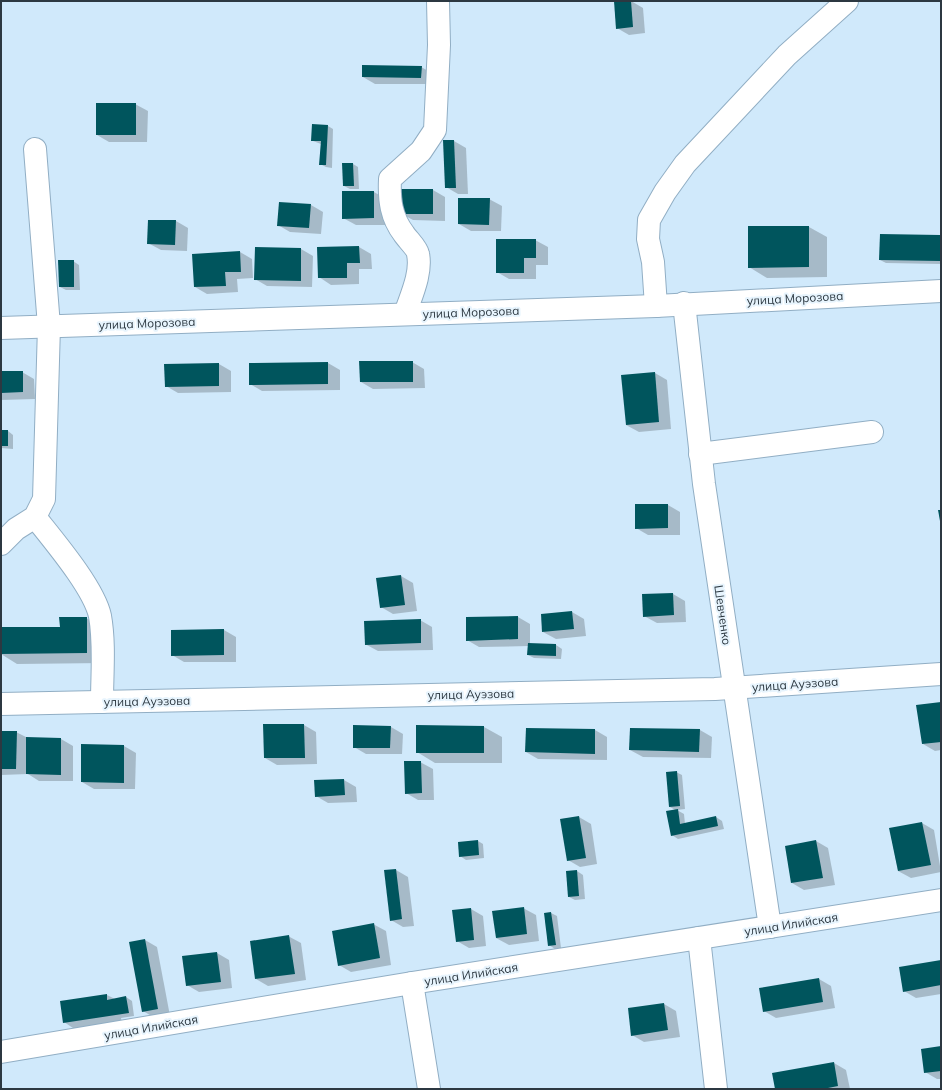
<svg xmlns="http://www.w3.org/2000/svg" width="942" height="1090" font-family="Mulish,sans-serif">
  <rect width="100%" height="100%" fill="#d0e9fb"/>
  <g fill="#0003">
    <path d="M627 1H631L643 8 645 33 629 35 617 28Z"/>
    <path d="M421 67 434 74 433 84H375L363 77Z"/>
    <path d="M135 104 148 111 147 142H109L97 135Z"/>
    <path d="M328 126 333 129 332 168 326 167 320 164 321 144 313 141Z"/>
    <path d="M444 141H454L466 148 468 194H458L446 187Z"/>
    <path d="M353 164 358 167 359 189H350L344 186Z"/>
    <path d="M401 190H433L445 197V221L413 220 400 213Z"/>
    <path d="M374 192 386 199V225H356L343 218Z"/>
    <path d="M489 199 502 206 501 231H471L459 224Z"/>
    <path d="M311 205 323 212 321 234 290 232 278 225Z"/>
    <path d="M176 221 188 228 187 251 161 250 148 243Z"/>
    <path d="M809 227 827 237V277L767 278 749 267Z"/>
    <path d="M881 236H940L941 264 886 263 880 260Z"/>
    <path d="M535 240 548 247V265H536V279H509L497 272Z"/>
    <path d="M359 247 371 254 372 269H359V284L331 285 319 277 318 248Z"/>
    <path d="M301 249 313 256 312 287 267 286 255 279Z"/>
    <path d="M240 252 252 259 253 278 237 279 238 292 207 294 195 287Z"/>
    <path d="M73 261 79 265 80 290H66L60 287Z"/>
    <path d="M412 362 424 369 425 388 373 389 361 382Z"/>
    <path d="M328 363 340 370V390L262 391 250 384V364Z"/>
    <path d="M219 364 231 371V392L178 393 166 386Z"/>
    <path d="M1 372H22L34 379 35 399 1 400Z"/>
    <path d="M655 373 667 380 671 429 639 432 626 425Z"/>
    <path d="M1 431H8L13 435V449L1 448Z"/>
    <path d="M668 505 680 512V535H648L636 528Z"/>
    <path d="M401 576 413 583 417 611 393 614 381 607Z"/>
    <path d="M673 594 685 601 686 622 657 623 644 616 643 595Z"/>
    <path d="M572 612 584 619 586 636 556 639 543 632Z"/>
    <path d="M518 617 530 624V644L556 645 562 649 561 659 534 658 528 655 529 646 479 647 467 640Z"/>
    <path d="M86 618 105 628V663L17 664 1 654V628H61Z"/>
    <path d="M420 620 432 627 433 650 378 651 365 644Z"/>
    <path d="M224 630 236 637V662H184L172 655Z"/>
    <path d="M941 703V750L935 751 923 744Z"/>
    <path d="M264 725H304L316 732 317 764 277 765 265 758Z"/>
    <path d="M391 727 403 734 402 754H366L354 747Z"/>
    <path d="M484 727 502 737V763H435L417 752Z"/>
    <path d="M527 729 595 730 607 737V760L538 759 526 752Z"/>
    <path d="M700 730 712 737 711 758 643 757 630 750Z"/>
    <path d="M1 732H16L28 738 61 739 73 746V781H39L28 774 1 775Z"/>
    <path d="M124 746 136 753 135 789H94L82 782Z"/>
    <path d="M420 762 433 769 434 800H418L406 793Z"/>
    <path d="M676 772 682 775 685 809 677 810 684 814 685 824 716 817 722 821 724 829 678 839 672 835 677 811 670 807Z"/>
    <path d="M344 780 356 787 357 802 328 803 316 796Z"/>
    <path d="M579 817 591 824 597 864 580 867 568 860 562 819Z"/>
    <path d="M922 823 934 830 941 872 911 878 898 871 890 829Z"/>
    <path d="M478 841 483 844 484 858 466 860 460 856Z"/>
    <path d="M816 841 828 848 835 885 804 890 792 883Z"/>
    <path d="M396 870 408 877 414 926 403 927 391 920Z"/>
    <path d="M577 871 583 875 585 899 575 900 569 897 567 872Z"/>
    <path d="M523 908 536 915 539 941 509 945 496 938Z"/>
    <path d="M471 909 483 916 486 946 469 948 457 941Z"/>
    <path d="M551 913 557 916 561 948 555 949 549 945Z"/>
    <path d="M373 924 386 931 391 965 351 972 339 965Z"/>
    <path d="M288 936 301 943 306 980 268 986 256 979Z"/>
    <path d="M145 940 157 947 170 1016 155 1018 143 1011Z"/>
    <path d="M217 953 229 960 232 988 199 992 187 985 184 957Z"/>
    <path d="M941 961V994L916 998 904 991Z"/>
    <path d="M819 979 831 986 835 1008 776 1018 764 1011Z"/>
    <path d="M107 995 115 999 126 997 132 1001 134 1016 121 1018 122 1023 76 1030 64 1022Z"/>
    <path d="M664 1004 676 1011 680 1037 644 1042 632 1035 629 1009Z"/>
    <path d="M941 1047V1079H937L925 1072Z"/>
    <path d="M834 1063 846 1070 850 1089H776Z"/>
  </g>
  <g fill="#00555d">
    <path d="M614 1H631L633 27 616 29Z"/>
    <path d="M362 65 422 66 421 78 362 77Z"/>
    <rect x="96" y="103" width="40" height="32"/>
    <path d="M312 124 328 125 326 165H319L321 141H311Z"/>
    <path d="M443 140H454L456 188H445Z"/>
    <path d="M342 163H353L354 186H343Z"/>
    <path d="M400 189H433V214H399Z"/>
    <path d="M342 191H374V218L342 219Z"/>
    <path d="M458 198H490L489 225 458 224Z"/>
    <path d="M279 202 311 204 309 228 277 226Z"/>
    <path d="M148 220H176L175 245 147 244Z"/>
    <path d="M748 226H809V267L748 268Z"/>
    <path d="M880 234 940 235V261L879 260Z"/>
    <path d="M496 239H536V258H524V273H496Z"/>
    <path d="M359 246 360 263H347V278H318L317 247Z"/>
    <path d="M255 247 301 248V281L254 280Z"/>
    <path d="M240 251 241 272H225L226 286 194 287 192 254Z"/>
    <path d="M58 260H74V287H59Z"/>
    <path d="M359 361H413V382H360Z"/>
    <path d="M328 362V384L249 385V363Z"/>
    <path d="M219 363V386L165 387 164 364Z"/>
    <path d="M1 371H23V392L1 393Z"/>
    <path d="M655 372 659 422 626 425 621 375Z"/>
    <rect x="1" y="430" width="7" height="16"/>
    <path d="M635 504H668V528L635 529Z"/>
    <path d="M938 510H941V521H940Z"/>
    <path d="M401 575 405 605 380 608 376 578Z"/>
    <path d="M673 593 674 615 643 617 642 594Z"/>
    <path d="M572 611 574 629 542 632 541 614Z"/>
    <path d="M518 616V639L466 641V617Z"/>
    <path d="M59 617H87V653L1 654V627H60Z"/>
    <path d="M421 619V643L365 645 364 621Z"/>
    <path d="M224 629V655L171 656V630Z"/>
    <path d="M528 643 556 644V656L527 655Z"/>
    <path d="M941 702V742L922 744 916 705Z"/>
    <path d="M263 724H304L305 758H264Z"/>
    <path d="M353 725 391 726 390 748H353Z"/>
    <path d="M416 725 484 726V753H416Z"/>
    <path d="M526 728 595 729V754L525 752Z"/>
    <path d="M630 728 700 729 699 752 629 750Z"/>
    <path d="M1 731H17L16 769H1Z"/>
    <path d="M26 737 61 738V775L26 774Z"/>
    <path d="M81 744 124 745V783L81 782Z"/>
    <path d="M404 761H421L422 793 405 794Z"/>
    <path d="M677 771 680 806 669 807 666 772Z"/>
    <path d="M344 779 345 795 315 797 314 780Z"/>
    <path d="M678 809 680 824 716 816 718 826 671 836 666 811Z"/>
    <path d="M579 816 586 858 567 861 560 819Z"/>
    <path d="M922 822 931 865 898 871 889 828Z"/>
    <path d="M478 840 479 855 459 857 458 842Z"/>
    <path d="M816 840 823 878 791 883 785 846Z"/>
    <path d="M396 869 402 919 390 921 384 870Z"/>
    <path d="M577 870 579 896 568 897 566 871Z"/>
    <path d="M524 907 527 934 496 938 492 911Z"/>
    <path d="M471 908 474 940 456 942 452 910Z"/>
    <path d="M551 912 556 945 548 946 544 913Z"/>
    <path d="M374 923 380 958 338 966 332 931Z"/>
    <path d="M289 935 295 974 255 979 250 941Z"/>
    <path d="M145 939 158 1009 142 1012 129 942Z"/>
    <path d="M217 952 221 982 186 986 182 956Z"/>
    <path d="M941 960V985L903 992 899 967Z"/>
    <path d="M819 978 823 1002 763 1012 759 988Z"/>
    <path d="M107 994V1000L126 996 129 1013 63 1023 60 1001Z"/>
    <path d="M664 1003 668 1030 631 1036 628 1008Z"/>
    <path d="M941 1046V1071L924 1073 921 1049Z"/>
    <path d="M834 1062 838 1086 823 1089H775L772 1073Z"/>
  </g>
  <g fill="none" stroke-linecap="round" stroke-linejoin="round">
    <g stroke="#91aec4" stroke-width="24">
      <g id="minor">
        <path d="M684 303 704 484 770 927"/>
        <path d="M656 306 653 262 648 239 649 220 665 192 685 164 787 55 847 1"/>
        <path d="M405 314C411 296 422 273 418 254 417 248 408 240 404 234 391 217 389 200 390 179L421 151 435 130 439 45 438 1"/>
        <path d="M1 328 656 306 941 291"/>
        <path d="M700 454 872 432"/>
        <path d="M35 517C54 541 94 588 100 616 105 644 102 674 102 702"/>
        <path d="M1 544 16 529 35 517 44 499 49 326 35 149"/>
        <path d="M1 704 715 689 941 674"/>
        <path d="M699 938 716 1089"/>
        <path d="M412 983 429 1089"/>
        <path d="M1 1052 412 983 941 900"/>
      </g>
    </g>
    <use href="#minor" stroke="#fff" stroke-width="22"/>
  </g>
  <g text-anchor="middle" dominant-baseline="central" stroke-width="4" stroke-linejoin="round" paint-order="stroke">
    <g font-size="12" fill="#2c3841" stroke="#e7f4fd">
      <text transform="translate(795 298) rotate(-3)">улица Морозова</text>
      <text transform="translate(471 312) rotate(-2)">улица Морозова</text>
      <text transform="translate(147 323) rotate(-2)">улица Морозова</text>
      <text transform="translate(723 615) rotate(82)">Шевченко</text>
      <text transform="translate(795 684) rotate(-4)">улица Ауэзова</text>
      <text transform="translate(471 694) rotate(-1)">улица Ауэзова</text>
      <text transform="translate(147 701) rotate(-1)">улица Ауэзова</text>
      <text transform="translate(791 924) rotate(-9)">улица Илийская</text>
      <text transform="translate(471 974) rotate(-9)">улица Илийская</text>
      <text transform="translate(151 1027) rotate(-10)">улица Илийская</text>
    </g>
  </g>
  <rect width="942" height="1090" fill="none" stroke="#2c3841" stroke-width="4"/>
</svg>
